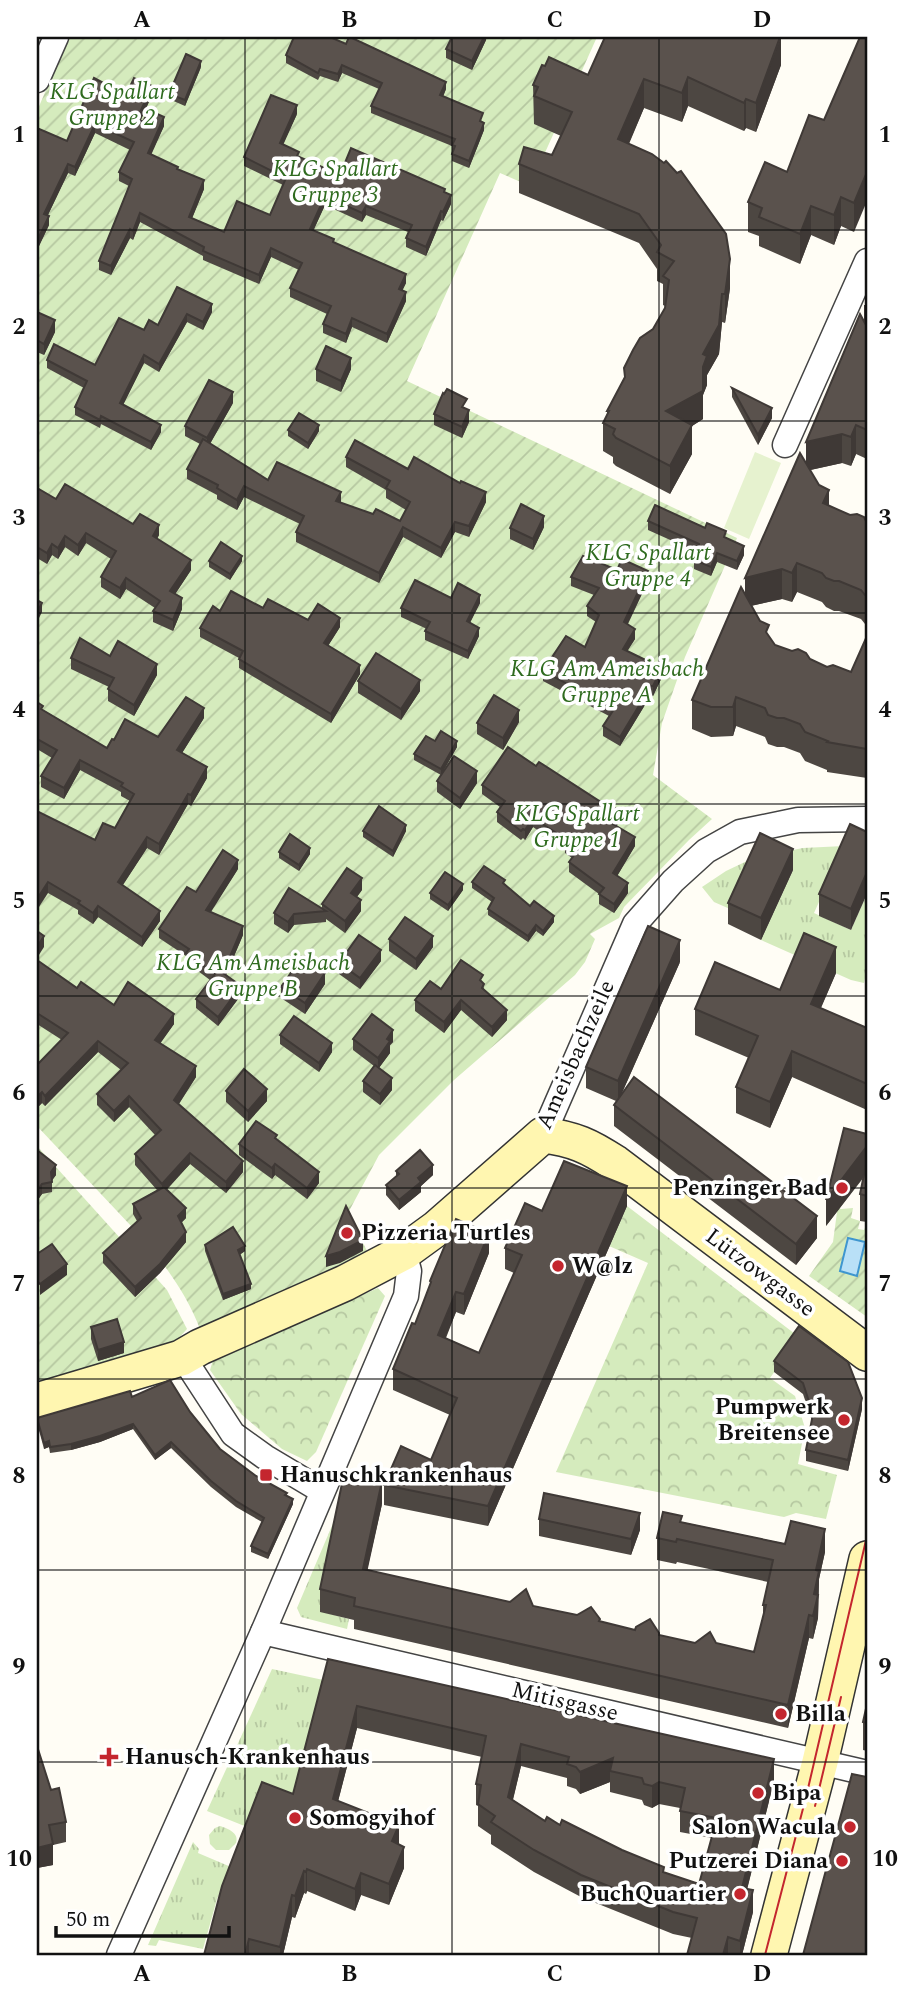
<svg xmlns="http://www.w3.org/2000/svg" width="904" height="1992" font-family="Spectral,serif">
  <defs>
    <pattern id="grass-tufts" width="24" height="20" patternUnits="userSpaceOnUse" patternTransform="scale(1.75)"><rect width="24" height="20" fill="#d5ebbd"/><path d="M3 7l-1-3M5 7V3M7 7l1-3M15 17l-1-3M17 17v-4M19 17l1-3" fill="none" stroke="#b6c8a1"/></pattern>
    <pattern id="park-crowns" width="20" height="18" patternUnits="userSpaceOnUse" patternTransform="scale(1.75)"><rect width="20" height="18" fill="#d5ebbd"/><path d="M2 6a3 3 0 1 1 6 0M12 15a3 3 0 1 1 6 0" fill="none" stroke="#b6c8a1"/></pattern>
    <pattern id="garden-furrows" width="10" height="10" patternUnits="userSpaceOnUse" patternTransform="scale(1.75)"><rect width="10" height="10" fill="#d5ebbd"/><path d="M-1 1l2-2M0 10L10 0M9 11l2-2" fill="none" stroke="#b6c8a1"/></pattern>
  </defs>
  <rect width="100%" height="100%" fill="#fffdf5"/>
  <g fill="url(#grass-tufts)">
    <path d="M844 846 814 913 851 930 867 894V968L864 983 851 980 761 940 793 870 762 856 803 848Z"/>
    <path d="M747 861 730 909 714 902 702 887 726 871Z"/>
    <path d="M337 1514 320 1611 349 1619 347 1629 301 1617 297 1608Z"/>
    <path d="M272 1669 328 1681 293 1816 252 1829 207 1811Z"/>
    <path d="M220 1826C229 1829 239 1833 236 1843L229 1850H216L210 1844 209 1835 215 1828Z"/>
    <path d="M193 1842 199 1849 198 1853 231 1867 217 1899 203 1949 159 1940 156 1946 148 1945Z"/>
  </g>
  <g fill="url(#park-crowns)">
    <path d="M627 1206 799 1337 770 1378 795 1396 805 1428 798 1464 837 1475 826 1519 796 1513 784 1517 556 1472 648 1263 609 1246Z"/>
    <path d="M378 1288 385 1296 316 1452 307 1461 282 1449 241 1414 210 1370 213 1360Z"/>
  </g>
  <g fill="url(#garden-furrows)">
    <path d="M69 37H597L530 186 500 173 407 381 737 538 685 657 662 723 653 775 712 819 689 840 624 907 619 918 590 934 595 939 585 962 575 975 454 1080 379 1155 348 1213 367 1251 271 1300 200 1329C188 1297 169 1271 148 1244L37 1126V111Z"/>
    <path d="M37 1146 167 1290 187 1329 177 1340 37 1382Z"/>
    <path d="M831 1206 841 1209 853 1208 851 1218 860 1221 858 1229 864 1230 867 1223V1317L809 1276 833 1242 837 1212 826 1209Z"/>
  </g>
  <path fill="#e6f2cf" d="M755 452 781 463 749 539 724 528Z"/>
  <path fill="#b9e0f7" stroke="#3f96cf" stroke-width="2" d="M848 1238 865 1242 857 1276 840 1271Z"/>
  <g fill="none" stroke-linecap="round" stroke-linejoin="round">
    <g stroke="#444" stroke-width="27">
      <g id="street">
        <path d="M37 80 56 37"/>
        <path d="M785 445 867 261"/>
        <path d="M543 1135 635 924 673 881 706 851 740 832 798 820 867 819"/>
        <path d="M181 1358 190 1368 233 1434 265 1457 322 1491"/>
        <path d="M263 1632 867 1773"/>
        <path d="M119 1955 263 1632 406 1296 409 1271 404 1252"/>
      </g>
    </g>
    <g stroke="#333" stroke-width="38">
      <g id="secondary">
        <path d="M37 1401 181 1358 200 1347 345 1283 404 1252 437 1228 543 1135C574 1139 589 1146 615 1163L867 1353"/>
        <path d="M769 1955 820 1762 867 1559"/>
      </g>
    </g>
    <use href="#street" stroke="#fff" stroke-width="24"/>
    <use href="#secondary" stroke="#fff6b0" stroke-width="35"/>
    <g stroke="#c4262e" stroke-width="2">
      <path d="M815 1806 841 1697"/>
      <path d="M765 1955 806 1797 867 1536"/>
    </g>
  </g>
  <g fill="#4d4742" fill-rule="evenodd">
    <path d="M294 37 446 89 443 97 483 122 484 130 469 168 452 161V146L371 113V106L379 89 342 73 338 82 320 76 318 80 286 63V55Z"/>
    <path d="M486 37V40L472 70 446 58V49Z"/>
    <path d="M605 37H781V65L756 132 746 128 744 131 688 106 682 122 644 108 629 144 730 288 725 323 722 322 719 354 707 375V385L703 395V419L692 426V454L670 494 616 466 613 463V457L603 451V423L607 415V411L624 378V368L653 329 665 308V306L663 305V284L657 281V269L639 243 519 193V164L552 155 561 136 534 124 533 85 588 75Z"/>
    <path d="M860 37 854 232 841 226 834 245 811 235 800 264 759 246V236L748 232V202L787 172 824 120Z"/>
    <path d="M201 67 185 106 169 99V94Z"/>
    <path d="M126 95H152L141 120 164 126 151 154 178 170 204 189 192 218 224 232 270 215 283 185 244 166V157L297 114 283 144 299 157 340 175 445 193 451 204 443 221 441 220 426 256 406 247V238L408 232 366 215 362 222 325 205 313 231 406 283 402 290 406 301 387 343 352 327 346 343 323 333V324L327 314 290 297V288L299 270 271 257 259 284 203 260V256L140 222 133 240 130 238 111 275 99 270V261L129 186 119 181V172L130 150 95 133 75 176 68 173 48 215 49 225 39 246H37V128L67 141Z"/>
    <path d="M177 287 212 312 203 330 187 322 159 372 144 363 123 405 161 432 151 450 101 424 100 428 75 415V407L84 388 47 368V360L95 365 144 330 158 325Z"/>
    <path d="M867 299V459L856 454 851 466 842 463 810 470 829 506 867 523V625L865 624 861 619 839 611H834L826 607 822 602 797 592 792 602 782 599 751 606 769 637 775 645 827 667 851 672 867 636V778L827 772V770L805 761 800 753 784 747H777L768 744 765 737 736 726 733 736 711 737 692 729V700L745 594 806 462 864 322Z"/>
    <path d="M37 312 55 332 44 355 37 352Z"/>
    <path d="M316 369H351L341 392 316 381Z"/>
    <path d="M732 388 772 418 758 445 732 397Z"/>
    <path d="M233 403 210 444 268 480 341 503 373 514 400 521 406 510 386 498V490L346 467V457L408 469 486 502 469 537 455 532 441 558 403 537 379 583 296 542V532L300 524 244 497 237 510 217 499V495L187 479V469L200 444 185 436V426Z"/>
    <path d="M467 409 469 422 462 438 434 425V414Z"/>
    <path d="M288 430 319 431 308 449 288 436Z"/>
    <path d="M37 488 56 499 133 524 159 535 157 539 191 570 175 594 182 609 173 631 153 622V611L155 608 126 589 120 599 101 587V577L111 559 86 543 78 556 65 547 58 559 52 555 47 564 37 558Z"/>
    <path d="M648 521 726 538 744 555 737 570 717 562 711 576 694 569V560L697 552 648 530Z"/>
    <path d="M544 527 533 550 510 539V528Z"/>
    <path d="M209 561H242L230 580 209 567Z"/>
    <path d="M617 570 648 581 628 624 635 639 627 651 662 677 653 696 651 695 620 746 603 736V726L609 716 543 681V671L585 647 596 622 587 616V606L594 595 571 586V577Z"/>
    <path d="M451 598 480 603 470 622 479 636 468 659 425 640V631L427 629 401 617V608Z"/>
    <path d="M263 608 340 627 328 646 360 674 331 723 239 668V658L200 637V628L220 611Z"/>
    <path d="M71 658 157 675 134 716 108 701V689L109 687 71 669Z"/>
    <path d="M358 681 420 691 401 720 358 693Z"/>
    <path d="M37 702 43 710 107 748 114 740 158 737 204 718 182 753 207 778 191 806 188 804 159 855 147 848 123 885 160 921 142 947 98 917 93 924 78 914V910L48 893 37 811 95 840 115 828 130 801 121 796V792L80 770 64 799 41 787V776L52 758 37 749Z"/>
    <path d="M519 722 503 750 477 734V723Z"/>
    <path d="M435 741 457 747 441 775 414 760V754Z"/>
    <path d="M536 766 619 819 617 826 635 846 617 876 628 893 614 913 599 904V894L569 872V862L572 858 565 853V849L533 827 525 840 523 838 521 840 497 822V812L500 807 482 794V785Z"/>
    <path d="M437 781 477 783 460 809 437 792Z"/>
    <path d="M363 831H406L393 857 363 837Z"/>
    <path d="M867 832 851 930 819 916V894Z"/>
    <path d="M279 852 310 854 299 871 279 858Z"/>
    <path d="M238 869 210 912 243 935 226 975 241 995 218 1026 196 1008V999L210 980 186 962V956L159 938V929L196 892Z"/>
    <path d="M793 870 761 940 728 924V903Z"/>
    <path d="M472 882 505 884 530 906 554 922 543 936 536 931 528 942 488 915V909L492 902 472 888Z"/>
    <path d="M362 890 357 897 361 911 345 933 326 919V922L294 925 288 933 274 924V913L322 908V904Z"/>
    <path d="M463 890 448 911 430 899V893Z"/>
    <path d="M389 939 433 947 416 970 389 951Z"/>
    <path d="M37 960 77 988 114 1005 174 1024 160 1043 196 1077 179 1104 243 1172 226 1193 190 1164 166 1189 186 1218 181 1223 186 1242 160 1273 135 1297 103 1263V1253L137 1221 133 1214V1204L157 1190 135 1165V1154L155 1135 129 1107 114 1122 97 1105V1094L121 1070 98 1052 45 1106 42 1103 37 1108V1065L62 1040 37 1024Z"/>
    <path d="M381 961 360 989 339 974V963Z"/>
    <path d="M680 962 621 1095 817 1238 796 1265 614 1126V1105L616 1101 586 1088V1067Z"/>
    <path d="M836 973 821 1008 867 1028V1110L792 1077 770 1128 736 1113V1087L749 1058 695 1035V1009L780 990Z"/>
    <path d="M483 983 484 990 507 1020 492 1037 461 1010 444 1033 415 1011V1000L441 989Z"/>
    <path d="M325 984 305 1014 281 998V987Z"/>
    <path d="M280 1035 332 1052 319 1072 280 1044Z"/>
    <path d="M353 1039 393 1042 390 1045V1053L379 1068 392 1090 380 1105 363 1092V1081L374 1066 353 1050Z"/>
    <path d="M226 1091 267 1101 248 1122 226 1102Z"/>
    <path d="M867 1134V1222L860 1221V1194L864 1177 826 1226Z"/>
    <path d="M277 1139 319 1183 307 1199 275 1175 272 1179 239 1155V1144Z"/>
    <path d="M37 1150 56 1175 52 1180V1192L42 1194 37 1201Z"/>
    <path d="M396 1171 433 1175 421 1186V1192L399 1210 386 1195V1185L396 1176Z"/>
    <path d="M627 1206 488 1526 384 1505V1485L431 1460 450 1415 393 1390V1369L415 1324 430 1286V1281L489 1253 464 1315 456 1312 446 1338 479 1353 514 1273 505 1269V1248L542 1211Z"/>
    <path d="M205 1245 245 1251 239 1255 251 1289 223 1300 205 1251Z"/>
    <path d="M91 1327 124 1353 98 1361 91 1339Z"/>
    <path d="M774 1361 862 1409 848 1471 806 1461V1450L812 1421 803 1394 774 1372Z"/>
    <path d="M132 1397 190 1412 220 1449 256 1476 287 1495 293 1504 268 1559 251 1552V1546L262 1522 236 1507 211 1487 171 1448 155 1460 133 1429 100 1442 71 1450 50 1453 49 1447 44 1449 37 1423V1418Z"/>
    <path d="M382 1504 367 1570 695 1643H716L754 1652 763 1617V1605L768 1582 677 1562 676 1564 657 1560V1538L682 1522 825 1552 819 1579 818 1618 813 1639 809 1638 788 1728 354 1629V1620L320 1612V1589Z"/>
    <path d="M539 1519 640 1530 631 1555 539 1536Z"/>
    <path d="M328 1659 774 1781 747 1889 753 1912 742 1955H687L692 1938 673 1934 581 1897 534 1872 491 1844V1835L478 1826V1806L476 1805V1784L482 1757 357 1728 338 1801 399 1844 404 1868 389 1905 361 1895 355 1911 307 1891 306 1894 304 1893 295 1918 292 1917 283 1955H204L293 1794ZM521 1766 567 1778V1786L576 1789 580 1794 610 1782V1792L642 1800 644 1805 652 1808 659 1804 680 1808V1832L712 1838 699 1884 664 1873 560 1825 545 1821 513 1800Z"/>
    <path d="M867 1704V1751L863 1750V1722Z"/>
    <path d="M51 1790 66 1822V1842L53 1845V1865L37 1868Z"/>
  </g>
  <g fill="#3f3936">
    <path d="M484 37H486V40L472 70V61Z"/>
    <path d="M781 37V65L756 132V103Z"/>
    <path d="M201 61V67L185 106V100Z"/>
    <path d="M342 65V73L338 82V74Z"/>
    <path d="M688 77V106L682 122V93Z"/>
    <path d="M644 79V108L618 168V139Z"/>
    <path d="M446 82V89L440 103V95Z"/>
    <path d="M152 86V95L137 128V119Z"/>
    <path d="M746 99V128L744 131V103Z"/>
    <path d="M297 105V114L280 152V143Z"/>
    <path d="M164 117V126L148 162V153Z"/>
    <path d="M484 123V130L469 168V161Z"/>
    <path d="M95 124V133L75 176V167Z"/>
    <path d="M68 164V173L44 223V214Z"/>
    <path d="M867 172V201L854 232V203Z"/>
    <path d="M204 180V189L189 226V217Z"/>
    <path d="M451 195V204L443 221V212Z"/>
    <path d="M325 196V205L310 238V229Z"/>
    <path d="M841 197V226L834 245V215Z"/>
    <path d="M366 206V215L362 222V213Z"/>
    <path d="M811 206V235L800 264V234Z"/>
    <path d="M441 211V220L426 256V247Z"/>
    <path d="M140 213V222L133 240V231Z"/>
    <path d="M49 216V225L39 246V237Z"/>
    <path d="M130 229V238L111 275V266Z"/>
    <path d="M271 248V257L259 284V275Z"/>
    <path d="M730 259V288L725 323V294Z"/>
    <path d="M406 274V283L399 298V289Z"/>
    <path d="M406 292V301L387 343V334Z"/>
    <path d="M722 294V322L719 354 707 375V385L703 395V419L692 426V454L670 494V466L666 411 703 354Z"/>
    <path d="M212 304V312L203 330V322Z"/>
    <path d="M864 305H867V334L864 335Z"/>
    <path d="M187 314V322L159 372V364Z"/>
    <path d="M352 318V327L346 343V334Z"/>
    <path d="M55 320V332L44 355V344Z"/>
    <path d="M144 355V363L120 411V403Z"/>
    <path d="M351 358V369L341 392V381Z"/>
    <path d="M233 392V403L207 449V438Z"/>
    <path d="M772 408V418L758 445V435Z"/>
    <path d="M469 410V422L462 438V427Z"/>
    <path d="M161 425V432L151 450V442Z"/>
    <path d="M319 425V431L308 449V443Z"/>
    <path d="M856 425V454L851 466V437Z"/>
    <path d="M842 434V463L806 471V442Z"/>
    <path d="M244 486V497L237 510V500Z"/>
    <path d="M829 490V519L823 503Z"/>
    <path d="M341 492V503L336 501Z"/>
    <path d="M486 492V502L469 537V526Z"/>
    <path d="M544 516V527L533 550V539Z"/>
    <path d="M455 522V532L441 558V548Z"/>
    <path d="M159 525V535L153 546V536Z"/>
    <path d="M403 527V537L379 583V573Z"/>
    <path d="M86 533V543L78 556V545Z"/>
    <path d="M65 536V547L58 559V548Z"/>
    <path d="M52 544V555L47 564V553Z"/>
    <path d="M744 546V555L737 570V561Z"/>
    <path d="M717 553V562L711 576V567Z"/>
    <path d="M242 556V561L230 580V574Z"/>
    <path d="M191 560V570L170 602V591Z"/>
    <path d="M797 563V592L792 602V573Z"/>
    <path d="M782 569V599L745 607V578Z"/>
    <path d="M648 571V581L624 631V622Z"/>
    <path d="M126 578V589L120 599V588Z"/>
    <path d="M480 595V603L467 629V621Z"/>
    <path d="M182 598V609L173 631V620Z"/>
    <path d="M42 603V612L37 622V613Z"/>
    <path d="M340 618V627L324 652V643Z"/>
    <path d="M479 628V636L468 659V651Z"/>
    <path d="M635 629V639L623 658V649Z"/>
    <path d="M157 664V675L134 716V705Z"/>
    <path d="M360 665V674L331 723V714Z"/>
    <path d="M662 668V677L653 696V686Z"/>
    <path d="M420 680V691L401 720V709Z"/>
    <path d="M651 686V695L620 746V737Z"/>
    <path d="M736 697V726L733 736V707Z"/>
    <path d="M204 708V718L177 761V750Z"/>
    <path d="M519 710V722L503 750V738Z"/>
    <path d="M457 741V747L441 775V769Z"/>
    <path d="M80 760V770L64 799V788Z"/>
    <path d="M207 767V778L191 806V795Z"/>
    <path d="M477 771V783L460 809V798Z"/>
    <path d="M188 794V804L159 855V844Z"/>
    <path d="M619 810V819L613 834V824Z"/>
    <path d="M533 818V827L525 840V830Z"/>
    <path d="M406 825V831L393 857V851Z"/>
    <path d="M147 837V848L118 892V882Z"/>
    <path d="M635 837V846L613 883V873Z"/>
    <path d="M310 848V854L299 871V865Z"/>
    <path d="M793 849V870L761 940V918Z"/>
    <path d="M238 860V869L206 920V910Z"/>
    <path d="M867 872V894L851 930V909Z"/>
    <path d="M362 878V890L351 904V893Z"/>
    <path d="M48 882V893L37 910V899Z"/>
    <path d="M628 883V893L614 913V904Z"/>
    <path d="M463 884V890L448 911V905Z"/>
    <path d="M361 900V911L345 933V921Z"/>
    <path d="M98 906V917L93 924V913Z"/>
    <path d="M160 911V921L142 947V937Z"/>
    <path d="M294 914V925L288 933V922Z"/>
    <path d="M554 916V922L543 936V931Z"/>
    <path d="M536 925V931L528 942V936Z"/>
    <path d="M243 926V935L223 982V973Z"/>
    <path d="M44 936V947L37 958V947Z"/>
    <path d="M433 936V947L416 970V959Z"/>
    <path d="M680 940V962L618 1102V1081Z"/>
    <path d="M836 947V973L811 1030V1004Z"/>
    <path d="M381 950V961L360 989V978Z"/>
    <path d="M325 973V984L305 1014V1003Z"/>
    <path d="M241 986V995L218 1026V1017Z"/>
    <path d="M461 1000V1010L444 1033V1022Z"/>
    <path d="M507 1010V1020L492 1037V1027Z"/>
    <path d="M174 1014V1024L155 1051V1040Z"/>
    <path d="M393 1030V1042L390 1045V1053L378 1069V1058L387 1039Z"/>
    <path d="M98 1041V1052L45 1106V1096Z"/>
    <path d="M332 1043V1052L319 1072V1063Z"/>
    <path d="M792 1051V1077L770 1128V1102Z"/>
    <path d="M196 1066V1077L174 1111V1100Z"/>
    <path d="M392 1078V1090L380 1105V1094Z"/>
    <path d="M267 1089V1101L248 1122V1111Z"/>
    <path d="M42 1092V1103L37 1108V1097Z"/>
    <path d="M129 1096V1107L114 1122V1111Z"/>
    <path d="M867 1146V1172L826 1226V1200Z"/>
    <path d="M190 1153V1164L162 1195V1184Z"/>
    <path d="M243 1161V1172L226 1193V1182Z"/>
    <path d="M275 1164V1175L272 1179V1168Z"/>
    <path d="M56 1165V1175L51 1182V1172Z"/>
    <path d="M433 1165V1175L421 1186V1192L399 1210V1200L418 1178Z"/>
    <path d="M319 1172V1183L307 1199V1188Z"/>
    <path d="M42 1184V1194L37 1201V1191Z"/>
    <path d="M627 1186V1206L488 1526V1506Z"/>
    <path d="M186 1208V1218L178 1226V1216Z"/>
    <path d="M817 1216V1238L796 1265V1244Z"/>
    <path d="M186 1232V1242L160 1273 135 1297V1287Z"/>
    <path d="M489 1233V1253L464 1315V1294Z"/>
    <path d="M363 1240V1251L340 1263 326 1267V1256Z"/>
    <path d="M245 1246V1251L238 1256V1250Z"/>
    <path d="M67 1264V1275L40 1295V1284Z"/>
    <path d="M39 1283V1294L37 1295V1284Z"/>
    <path d="M251 1284V1289L223 1300V1294Z"/>
    <path d="M456 1292V1312L438 1355V1335Z"/>
    <path d="M124 1342V1353L98 1361V1350Z"/>
    <path d="M862 1398V1409L848 1471V1460Z"/>
    <path d="M133 1424V1429L100 1442 71 1450V1444Z"/>
    <path d="M49 1441V1447L44 1449V1443Z"/>
    <path d="M171 1442V1448L155 1460V1455Z"/>
    <path d="M382 1481V1504L363 1591V1569Z"/>
    <path d="M293 1499V1504L268 1559V1554Z"/>
    <path d="M640 1513V1530L631 1555V1539Z"/>
    <path d="M825 1529V1552L819 1579 818 1618 813 1639 814 1594 816 1570Z"/>
    <path d="M809 1615V1638L788 1728V1705Z"/>
    <path d="M357 1706V1728L333 1821V1799Z"/>
    <path d="M521 1744V1766L508 1819V1797Z"/>
    <path d="M613 1758 610 1771V1782L580 1794V1772Z"/>
    <path d="M774 1759V1781L742 1910V1888Z"/>
    <path d="M659 1782V1804L652 1808V1786Z"/>
    <path d="M399 1825V1847L392 1841Z"/>
    <path d="M53 1844V1865L37 1868V1848Z"/>
    <path d="M404 1847V1868L389 1905V1884Z"/>
    <path d="M307 1869V1891L306 1894V1872Z"/>
    <path d="M304 1871V1893L295 1918V1896Z"/>
    <path d="M361 1873V1895L355 1911V1889Z"/>
    <path d="M753 1890V1912L742 1955H740V1941Z"/>
    <path d="M292 1895V1917L283 1955H280V1947Z"/>
    <path d="M728 1937V1955H723Z"/>
    <path d="M249 1939V1955H245Z"/>
  </g>
  <g fill="#5a524d" stroke="#3f3936" stroke-width="2" fill-rule="evenodd">
    <path d="M294 37H330L346 44 349 37H350L446 82 440 95 483 113 480 121 484 123 469 161 452 154 455 146 452 145 455 139 371 106 382 83 342 65 338 74 320 69 318 73 286 55Z"/>
    <path d="M452 37H484L472 61 446 49Z"/>
    <path d="M605 37H780L756 103 746 99 744 103 688 77 682 93 644 79 618 139 652 154 664 163 666 161 677 173 681 171 726 234 730 259 725 294H722L719 325 703 354 707 356 703 367V391L666 411 692 425 670 466 616 438 613 434 615 429 603 423 609 411H607L625 377 624 368 633 350 640 338 653 329 665 308 669 280 663 276 674 261 657 252 661 245 639 214 519 164 524 147 552 155 572 112 534 96 538 87 533 85 542 65 545 66 549 57 588 75Z"/>
    <path d="M860 37H867V172L854 203 841 197 834 215 811 206 800 234 759 217 762 208 748 202 765 162 787 172 809 115 824 120Z"/>
    <path d="M186 54 201 61 185 100 169 94Z"/>
    <path d="M94 78 126 95 134 78 152 86 137 119 143 122 149 110 164 117 148 153 178 167 177 169 204 180 189 217 224 232 237 201 270 215 286 178 244 157 271 95 297 105 280 143 299 152 297 156 340 175 351 148 445 189 444 192 451 195 443 212 441 211 426 247 406 238 412 225 366 206 362 213 325 196 310 229 334 239 333 242 406 274 399 289 406 292 387 334 352 318 346 334 323 324 331 306 290 288 302 263 271 248 259 275 203 251 204 247 140 213 133 231 130 229 111 266 99 261 132 179 119 172 134 142 95 124 75 167 68 164 44 214 49 216 39 237H37V128L67 141Z"/>
    <path d="M177 287 212 304 203 322 187 314 159 364 144 355 120 403 161 425 151 442 101 416 100 420 75 407 87 381 47 360 54 344 95 365 119 318 144 330 149 320 158 325Z"/>
    <path d="M37 312 55 320 44 344 37 340Z"/>
    <path d="M860 314 867 327V430L856 425 851 437 842 434 806 442Z"/>
    <path d="M326 346 351 358 341 381 316 369Z"/>
    <path d="M209 380 233 392 207 438 185 426Z"/>
    <path d="M732 388 772 408 758 435Z"/>
    <path d="M447 389 467 399 462 407 469 410 462 427 434 414 443 393 444 394Z"/>
    <path d="M299 413 319 425 308 443 288 430Z"/>
    <path d="M203 439 268 480 277 462 341 492 336 501 373 514 376 509 400 521 410 502 386 488 390 481 346 457 355 440 408 469 414 457 460 483 461 481 486 492 469 526 455 522 441 548 403 527 379 573 296 532 304 516 244 486 237 500 217 488 218 485 187 469Z"/>
    <path d="M800 453 819 485 829 490 823 503 850 515 857 514 864 517 867 523V596L865 595 861 590 839 581H834L826 578 822 573 797 563 792 573 782 569 745 578Z"/>
    <path d="M65 484 133 524 140 514 159 525 153 536 191 560 170 591 182 598 173 620 153 611 160 601 126 578 120 588 101 577 116 551 86 533 78 545 65 536 58 548 52 544 47 553 37 547V531L38 529 37 528V488L56 499Z"/>
    <path d="M521 504 544 516 533 539 510 528Z"/>
    <path d="M655 505 705 528 707 523 726 531 724 537 744 546 737 561 717 553 711 567 694 560 699 546V544L648 521Z"/>
    <path d="M221 542 242 556 230 574 209 561Z"/>
    <path d="M583 556 617 570 622 559 648 571 624 622 635 629 623 649 662 668 653 686H651L620 737 603 726 614 709 543 671 566 636 585 647 599 615 587 606 599 588 571 577Z"/>
    <path d="M415 580 451 598 458 583 480 595 467 621 479 628 468 651 425 631 430 622 401 608Z"/>
    <path d="M741 587 760 621 769 625 766 632 775 645 792 651 798 649 806 653 810 659 827 667 833 665 851 672 867 636V749L827 742 828 741 805 732 800 724 784 718H777L768 715 765 708 736 697 733 707H711L692 700Z"/>
    <path d="M231 591 263 608 268 599 308 620 318 604 340 618 324 643 360 665 331 714 239 659 243 651 200 628 213 606 220 611Z"/>
    <path d="M37 600 42 603 37 613Z"/>
    <path d="M80 638 110 656 118 641 157 664 134 705 108 689 114 678 71 658Z"/>
    <path d="M376 653 420 680 401 709 358 681Z"/>
    <path d="M494 695 519 710 503 738 477 723Z"/>
    <path d="M186 697 204 708 177 750 207 767 191 795 188 794 159 844 147 837 118 882 160 911 142 937 98 906 93 913 78 903 80 901 48 882 37 899V811L95 840 103 823 115 828 134 794 121 786 123 783 80 760 64 788 41 776 57 750 37 739V702L43 706 41 709 107 748 112 739 114 740 125 719 158 737Z"/>
    <path d="M441 731 457 741 441 769 414 754 426 736 435 741Z"/>
    <path d="M508 747 536 766 539 762 601 802 619 810 613 824 635 837 613 873 628 883 614 904 599 894 604 888 569 862 577 851 565 843 567 840 533 818 525 830 523 829 521 831 497 812 505 801 482 785Z"/>
    <path d="M454 756 477 771 460 798 437 781Z"/>
    <path d="M379 806 406 825 393 851 363 831Z"/>
    <path d="M850 824 867 832V872L851 909 819 894Z"/>
    <path d="M760 833 793 849 761 918 728 903Z"/>
    <path d="M290 834 310 848 299 865 279 852Z"/>
    <path d="M223 850 238 860 206 910 243 926 223 973 241 986 218 1017 196 999 215 974 186 953 189 949 159 929 187 887 196 892Z"/>
    <path d="M484 866 505 880 503 883 530 906 534 901 554 916 543 931 536 925 528 936 488 909 494 898 472 882Z"/>
    <path d="M347 868 362 878 351 893 361 900 345 921 322 904Z"/>
    <path d="M445 872 463 884 448 905 430 893Z"/>
    <path d="M289 888 326 911 294 914 288 922 274 913Z"/>
    <path d="M405 917 433 936 416 959 389 939Z"/>
    <path d="M648 926 680 940 618 1081 586 1067Z"/>
    <path d="M37 931 44 936 37 947Z"/>
    <path d="M804 933 836 947 811 1004 867 1028V1084L792 1051 770 1102 736 1087 758 1036 695 1009 715 962 780 990Z"/>
    <path d="M359 935 381 950 360 978 339 963Z"/>
    <path d="M302 957 325 973 305 1003 281 987Z"/>
    <path d="M37 960 77 988 81 982 114 1005 128 982 174 1014 155 1040 196 1066 174 1100 243 1161 226 1182 190 1153 162 1184 135 1154 161 1130 129 1096 114 1111 97 1094 128 1063 98 1041 45 1096 42 1092 37 1097V1065L68 1033 37 1013Z"/>
    <path d="M461 960 483 975 480 980 484 984 482 988 507 1010 492 1027 461 1000 444 1022 415 1000 430 981 441 989Z"/>
    <path d="M372 1014 393 1030 387 1039 390 1041 378 1058 353 1039Z"/>
    <path d="M294 1016 332 1043 319 1063 280 1035Z"/>
    <path d="M375 1065 392 1078 380 1094 363 1081Z"/>
    <path d="M244 1069 267 1089 248 1111 226 1091Z"/>
    <path d="M634 1077 817 1216 796 1244 614 1105Z"/>
    <path d="M256 1121 277 1135 275 1138 319 1172 307 1188 275 1164 272 1168 239 1144Z"/>
    <path d="M844 1128 867 1134V1146L826 1200Z"/>
    <path d="M37 1150 56 1165 51 1172 52 1182 42 1184 37 1191Z"/>
    <path d="M420 1150 433 1165 418 1178 421 1182 399 1200 386 1185 399 1174 396 1171Z"/>
    <path d="M867 1160V1196L860 1194Z"/>
    <path d="M564 1161 627 1186 488 1506 384 1485 401 1446 431 1460 457 1398 393 1369 412 1323 415 1324 431 1282 430 1281 456 1219 489 1233 464 1294 456 1292 438 1335 479 1353 522 1255 505 1248 525 1203 542 1211Z"/>
    <path d="M164 1187 186 1208 178 1216 186 1232 160 1264 135 1287 103 1253 141 1218 133 1204Z"/>
    <path d="M346 1206 363 1240 340 1252 326 1256Z"/>
    <path d="M233 1227 245 1246 238 1250 251 1284 223 1294 205 1245Z"/>
    <path d="M52 1244 67 1264 40 1284 39 1283 37 1284V1254Z"/>
    <path d="M117 1319 124 1342 98 1350 91 1327Z"/>
    <path d="M799 1326 848 1362 862 1398 848 1460 806 1450 813 1414 803 1383 774 1361Z"/>
    <path d="M170 1380 190 1412 220 1449 256 1476 287 1493 285 1495 293 1499 268 1554 251 1546 264 1518 236 1501 211 1481 171 1442 155 1455 133 1424 100 1436 71 1444 50 1447 49 1441 44 1443 37 1418 130 1391 132 1397Z"/>
    <path d="M344 1474 382 1481 363 1569 510 1602 526 1589 533 1606 577 1615 591 1607 600 1619 599 1621 635 1630 636 1627 650 1619 659 1633V1635L695 1643 710 1632 716 1643 754 1652 766 1605H763L773 1560 677 1539 676 1542 657 1538 663 1512 682 1516 680 1522 785 1544 791 1521 825 1529 816 1570 819 1571 814 1594 818 1595 813 1616 809 1615 788 1705 354 1606 355 1598 320 1589Z"/>
    <path d="M544 1493 640 1513 631 1539 539 1519Z"/>
    <path d="M328 1659 774 1759 742 1888 753 1890 740 1941 728 1937 723 1955H687L697 1918 673 1912 581 1875 534 1850 491 1822 495 1816 478 1804 481 1785 476 1784 486 1736 357 1706 333 1799 399 1825 392 1841 404 1847 389 1884 361 1873 355 1889 307 1869 306 1872 304 1871 295 1896 292 1895 280 1947 249 1939 245 1955H204L222 1886 262 1782 293 1794ZM521 1744 569 1757 567 1764 576 1767 580 1772 613 1758 610 1771 642 1778 644 1784 652 1786 659 1782 685 1788 680 1811 717 1818 699 1884 663 1872 664 1867 622 1850 562 1820 560 1825 547 1817 545 1821 508 1797Z"/>
    <path d="M867 1704V1723L863 1722Z"/>
    <path d="M37 1746 51 1790 59 1788 66 1822 49 1825 53 1844 37 1848Z"/>
    <path d="M852 1774 867 1777V1955H803Z"/>
  </g>
  <path fill="none" stroke="#111" stroke-width="2" stroke-opacity="0.55" d="M245 37V1955M452 37V1955M659 37V1955M37 230H867M37 421H867M37 613H867M37 804H867M37 996H867M37 1188H867M37 1379H867M37 1570H867M37 1762H867"/>
  <g fill="#c4262e" stroke="#fff" stroke-width="2.5">
    <circle cx="842" cy="1188" r="7"/>
    <circle cx="347" cy="1233" r="7"/>
    <circle cx="558" cy="1266" r="7"/>
    <circle cx="844" cy="1420" r="7"/>
    <rect x="259" y="1468" width="14" height="14" rx="3.5"/>
    <circle cx="781" cy="1714" r="7"/>
    <path d="M105.5 1746.5h7v7h7v7h-7v7h-7v-7h-7v-7h7z"/>
    <circle cx="758" cy="1793" r="7"/>
    <circle cx="295" cy="1818" r="7"/>
    <circle cx="850" cy="1827" r="7"/>
    <circle cx="842" cy="1861" r="7"/>
    <circle cx="740" cy="1894" r="7"/>
  </g>
  <g text-anchor="middle" dominant-baseline="central" stroke-width="7" stroke-linejoin="round" paint-order="stroke">
    <g font-size="23" font-style="italic" fill="#2f6b1f" stroke="#fff">
      <text x="112" y="92">KLG Spallart<tspan x="112" dy="26">Gruppe 2</tspan></text>
      <text x="335" y="169">KLG Spallart<tspan x="335" dy="26">Gruppe 3</tspan></text>
      <text x="648" y="553">KLG Spallart<tspan x="648" dy="26">Gruppe 4</tspan></text>
      <text x="607" y="669">KLG Am Ameisbach<tspan x="607" dy="26">Gruppe A</tspan></text>
      <text x="577" y="814">KLG Spallart<tspan x="577" dy="26">Gruppe 1</tspan></text>
      <text x="253" y="963">KLG Am Ameisbach<tspan x="253" dy="26">Gruppe B</tspan></text>
    </g>
    <g font-size="23" fill="#111" stroke="#fff">
      <text transform="translate(576 1055) rotate(-66)">Ameisbachzeile</text>
      <text transform="translate(760 1273) rotate(37)">Lützowgasse</text>
      <text transform="translate(565 1702) rotate(13)">Mitisgasse</text>
    </g>
    <g font-size="23" font-weight="bold" fill="#111" stroke="#fff" text-anchor="start">
      <text x="828" y="1188" text-anchor="end">Penzinger Bad</text>
      <text x="361" y="1233">Pizzeria Turtles</text>
      <text x="572" y="1266">W@lz</text>
      <text x="830" y="1407" text-anchor="end">Pumpwerk<tspan x="830" dy="26">Breitensee</tspan></text>
      <text x="280" y="1475">Hanuschkrankenhaus</text>
      <text x="795" y="1714">Billa</text>
      <text x="125" y="1757">Hanusch-Krankenhaus</text>
      <text x="772" y="1793">Bipa</text>
      <text x="309" y="1818">Somogyihof</text>
      <text x="836" y="1827" text-anchor="end">Salon Wacula</text>
      <text x="828" y="1861" text-anchor="end">Putzerei Diana</text>
      <text x="726" y="1894" text-anchor="end">BuchQuartier</text>
    </g>
  </g>
  <rect width="904" height="1992" fill="none" stroke="#ffffff" stroke-width="77"/>
  <path d="M56 1926v10h173v-10" fill="none" stroke="#111111" stroke-width="3.5"/>
  <text x="66" y="1926" font-size="21" fill="#111111" stroke="#ffffff" stroke-width="5" paint-order="stroke">50 m</text>
  <rect x="38" y="38" width="828" height="1916" fill="none" stroke="#111" stroke-width="2.5"/>
  <g font-size="23" text-anchor="middle" font-weight="bold" fill="#111">
    <text x="142" y="27">A</text>
    <text x="349" y="27">B</text>
    <text x="555" y="27">C</text>
    <text x="762" y="27">D</text>
    <text x="19" y="142">1</text>
    <text x="885" y="142">1</text>
    <text x="19" y="334">2</text>
    <text x="885" y="334">2</text>
    <text x="19" y="525">3</text>
    <text x="885" y="525">3</text>
    <text x="19" y="717">4</text>
    <text x="885" y="717">4</text>
    <text x="19" y="908">5</text>
    <text x="885" y="908">5</text>
    <text x="19" y="1100">6</text>
    <text x="885" y="1100">6</text>
    <text x="19" y="1291">7</text>
    <text x="885" y="1291">7</text>
    <text x="19" y="1483">8</text>
    <text x="885" y="1483">8</text>
    <text x="19" y="1674">9</text>
    <text x="885" y="1674">9</text>
    <text x="19" y="1866">10</text>
    <text x="885" y="1866">10</text>
    <text x="142" y="1981">A</text>
    <text x="349" y="1981">B</text>
    <text x="555" y="1981">C</text>
    <text x="762" y="1981">D</text>
  </g>
</svg>
